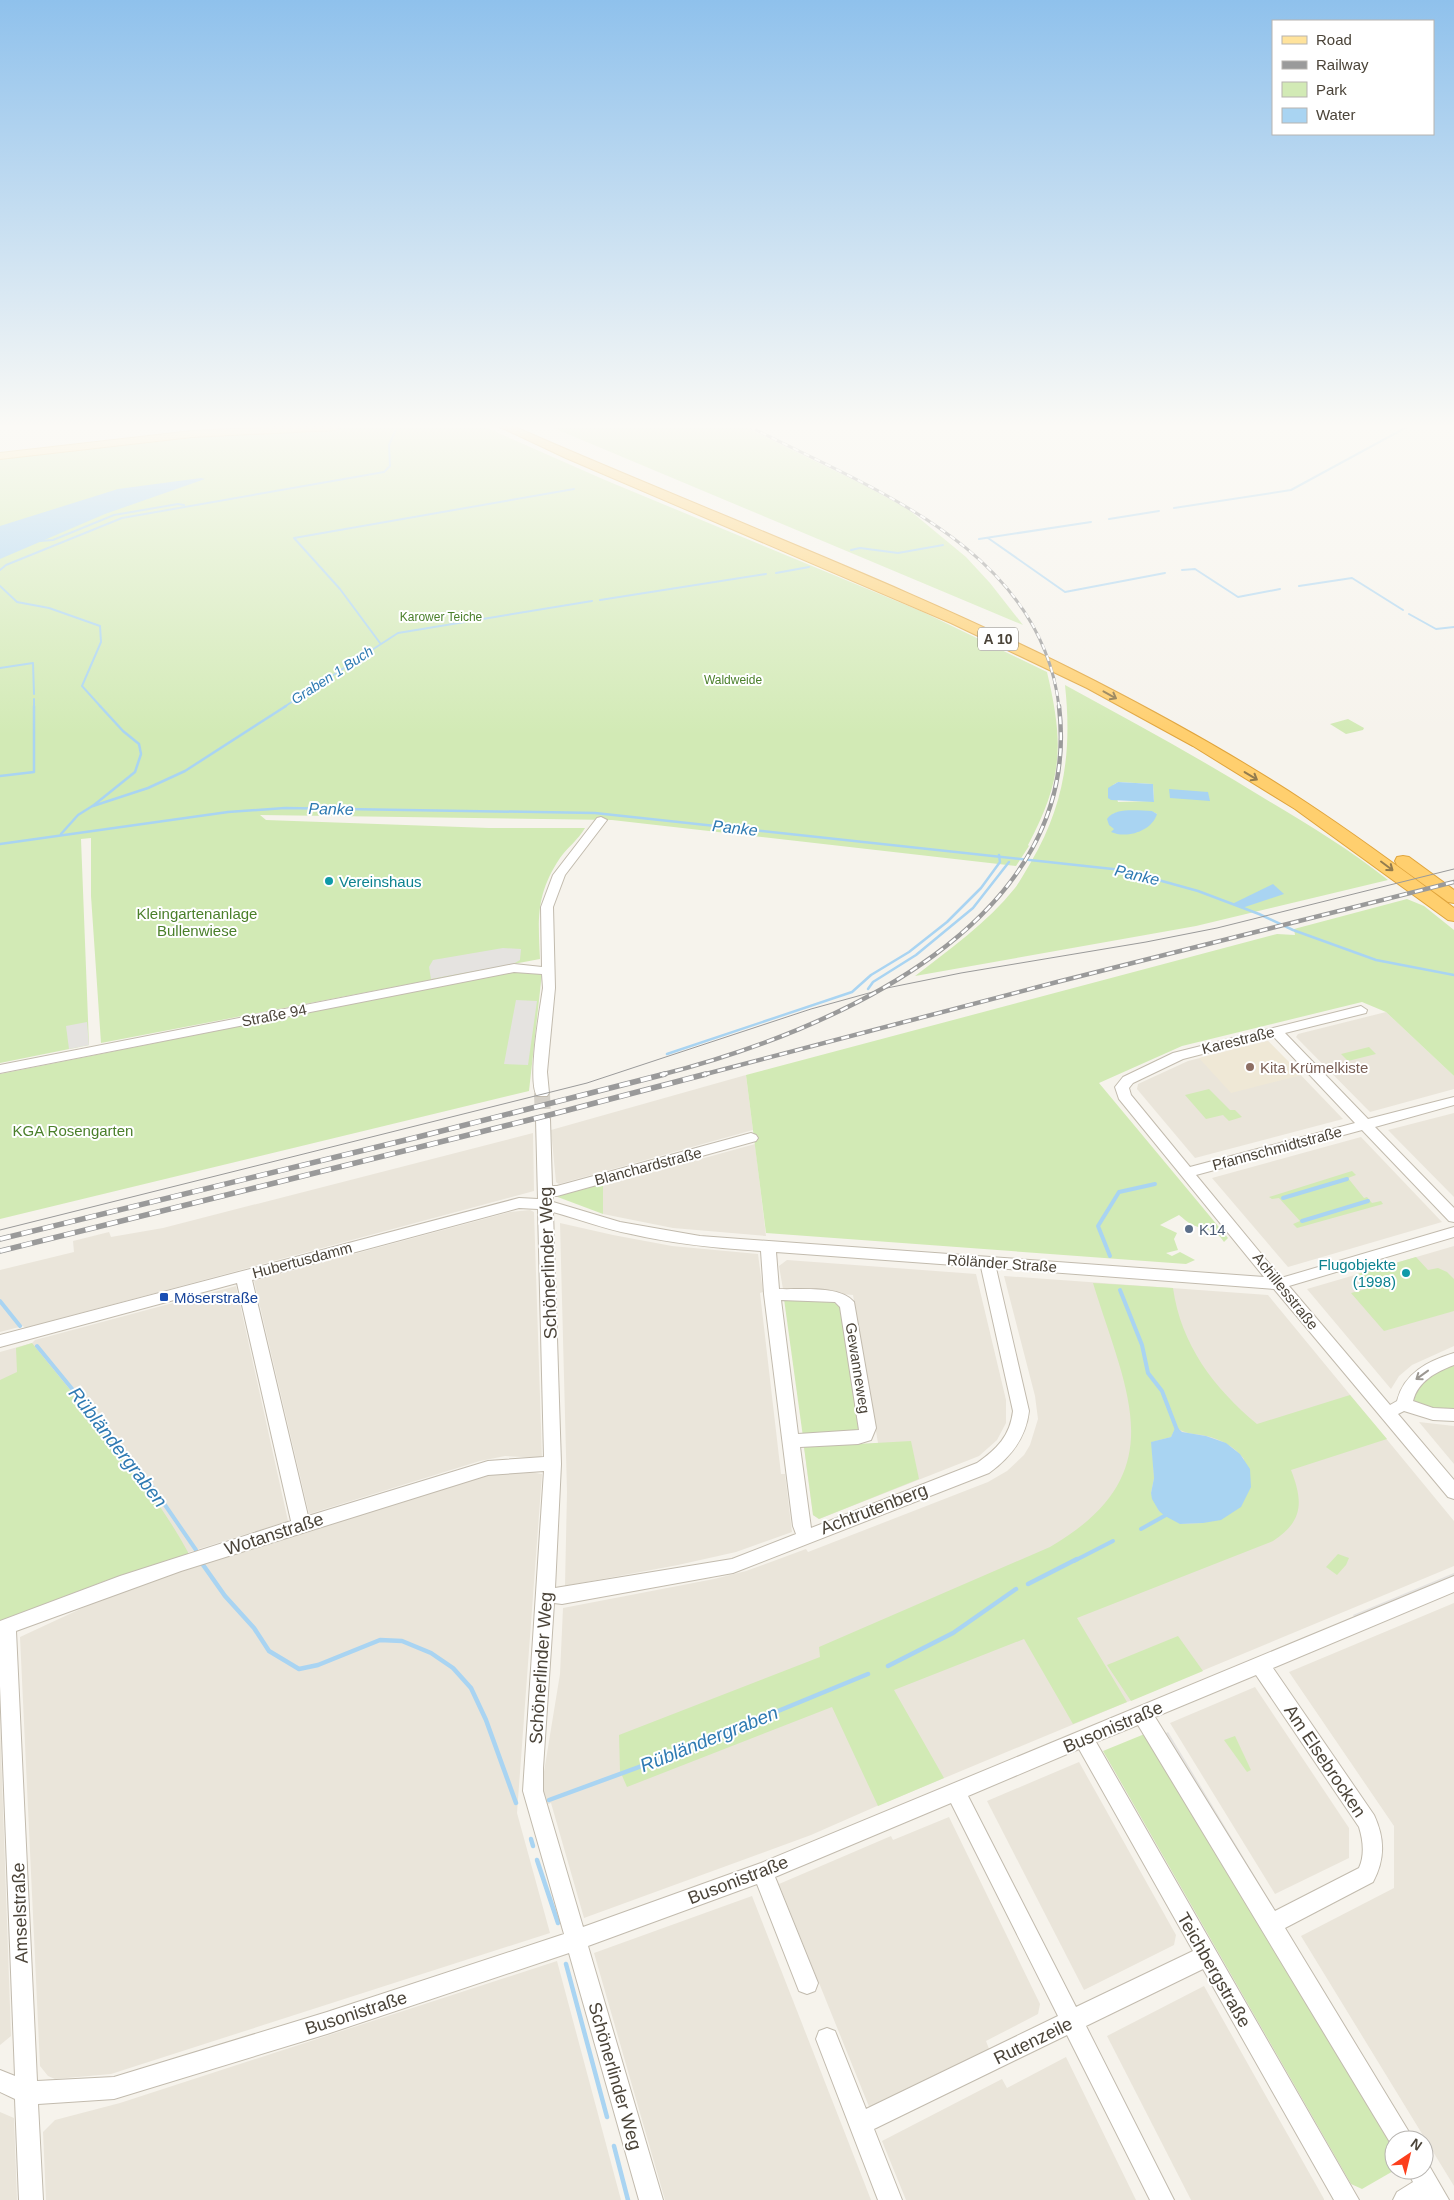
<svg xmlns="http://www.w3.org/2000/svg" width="1454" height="2200" font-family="Helvetica,sans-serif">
  <rect width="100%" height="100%" fill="#f6f3ec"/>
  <g fill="#eae5da">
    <path d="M1386 1012 1454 1076V1089L1370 1112 1296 1037 1298 1034Z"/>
    <path d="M1268 1041 1343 1119 1195 1158 1137 1089 1138 1084 1188 1061Z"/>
    <path d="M746 1075 753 1130 559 1184 556 1182 551 1130Z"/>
    <path d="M1454 1113V1197L1388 1130Z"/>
    <path d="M533 1133 534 1191 25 1328 23 1326 0 1332V1270L74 1252 73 1241 109 1232 111 1237 163 1228Z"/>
    <path d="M1361 1137 1442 1222 1288 1267 1212 1178Z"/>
    <path d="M755 1144 766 1236 673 1228 603 1214V1186Z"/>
    <path d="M530 1210 534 1212 542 1458 505 1456 480 1461 309 1514 254 1281 510 1212Z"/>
    <path d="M560 1223 613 1235 672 1246 758 1254 763 1292 760 1293 781 1474H785L792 1532 736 1552 678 1565 565 1586 567 1492Z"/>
    <path d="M1454 1246V1346L1412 1365 1399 1376 1391 1389 1307 1289Z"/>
    <path d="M787 1260 976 1274 1006 1400V1423L997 1440 979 1456 969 1460 819 1519 813 1515 804 1447 878 1443 853 1295 783 1289 779 1266Z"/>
    <path d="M1004 1276 1268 1295 1454 1521V1566L877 1806 811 1835 584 1918 551 1803 545 1805 542 1784 560 1674 563 1608 714 1579 746 1571 806 1549 808 1552 988 1482 1007 1471 1024 1455 1030 1445 1038 1419 1035 1396Z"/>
    <path d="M236 1286 288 1521 30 1602 0 1608V1352L32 1343 35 1340Z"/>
    <path d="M1419 1422 1454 1426V1464Z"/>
    <path d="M525 1471 542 1474 517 1813 550 1933 111 2074 55 2079 48 2076 40 2066 20 1637 119 1591 489 1474Z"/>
    <path d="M1454 1603V2186L1301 1936 1394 1888V1826L1289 1672Z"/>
    <path d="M1255 1687 1349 1828V1858L1275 1894 1170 1723Z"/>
    <path d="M0 1722 11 2036 0 2045Z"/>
    <path d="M1079 1762 1176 1935 1174 1945 1084 1990 987 1801Z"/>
    <path d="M949 1817 1040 2004 1038 2014 986 2041 989 2049 870 2109 779 1884 891 1836 893 1840Z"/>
    <path d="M752 1896 841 2123 871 2200H665L594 1953Z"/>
    <path d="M557 1961 621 2200H46L43 2132 55 2120 120 2103Z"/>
    <path d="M1204 1986 1324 2199V2200H1191L1107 2036Z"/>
    <path d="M1066 2057 1136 2200H906L882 2141 1002 2079 1007 2088Z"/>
    <path d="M0 2112 14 2118 17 2200H0Z"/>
  </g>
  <path fill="#efe8d6" d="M1268 1041 1302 1075 1231 1093 1199 1058Z"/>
  <g fill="#d2eab5" fill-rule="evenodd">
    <path d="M358 427H485L605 480 923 612 1047 672C1064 744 1063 779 1028 845L1029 846 1016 866 612 820 260 815 266 820 489 828H585C578 840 568 847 560 858 536 894 538 918 540 959L101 1043 91 896V838L81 839 89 1045 0 1063V458L215 433Z"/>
    <path d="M551 427H745L862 484 908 509 966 557 990 583 1023 625Z"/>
    <path d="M1065 685C1133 722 1201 759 1267 800 1310 826 1349 849 1388 880L1196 926 915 976C950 949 987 923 1015 888 1021 880 1026 870 1031 862 1065 804 1072 751 1065 685ZM1118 782 1153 784 1154 801 1118 802 1113 785ZM1151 811 1157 814 1112 832 1115 830 1113 814 1119 812Z"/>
    <path d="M1348 719 1364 728 1363 730 1346 734 1330 724Z"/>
    <path d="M1407 899 1424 906 1454 930V1076L1386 1012 1362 1002 1182 1046 1099 1083 1228 1238 1224 1242C1215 1227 1205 1231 1193 1225 1188 1223 1183 1218 1179 1215L1160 1225 1177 1233 1174 1239 1178 1250 1166 1253 1172 1256 1180 1252 1195 1260 1186 1264 766 1233 746 1075 1277 934 1295 935 1294 929Z"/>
    <path d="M516 971 542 973 529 1091 0 1219V1074Z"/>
    <path d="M1369 1047 1376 1054 1348 1061 1341 1054Z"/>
    <path d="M1209 1089 1230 1110H1235L1242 1117 1229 1121 1223 1115 1206 1119 1185 1095Z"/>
    <path d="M1352 1171 1356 1175 1348 1178 1364 1198 1367 1197 1372 1203 1381 1201 1383 1204 1297 1228 1293 1224 1300 1221 1279 1198 1272 1199 1269 1197Z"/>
    <path d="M599 1182 603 1186V1214L555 1196Z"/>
    <path d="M1416 1257 1428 1270 1438 1268 1447 1272 1454 1279V1311L1384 1331 1351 1293 1366 1289 1354 1275Z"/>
    <path d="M1093 1283 1173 1288C1181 1345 1214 1388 1257 1424L1350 1395 1387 1439 1291 1470C1303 1501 1304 1521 1273 1541L1077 1618 1127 1702 1073 1724 1024 1639 894 1690 944 1778 878 1806 832 1707 627 1787 620 1771 619 1735 820 1657 819 1647 1050 1547C1175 1474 1127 1394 1093 1283ZM1176 1427C1185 1435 1195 1433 1206 1436 1221 1439 1235 1447 1244 1459L1203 1523 1181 1524 1159 1511 1151 1493 1154 1478 1152 1442 1171 1437Z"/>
    <path d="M784 1299 833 1302 843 1309 862 1426 853 1434 803 1437Z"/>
    <path d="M32 1343C87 1412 147 1477 189 1554L105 1581 0 1621V1380L17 1372 16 1348Z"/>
    <path d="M1454 1363V1410C1440 1410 1419 1413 1411 1398 1419 1377 1434 1372 1454 1363Z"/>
    <path d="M911 1441 919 1479 819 1519 813 1515 804 1447Z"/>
    <path d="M1338 1554 1349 1558 1346 1565 1337 1575 1326 1567Z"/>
    <path d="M1178 1636 1203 1671 1131 1701 1107 1665Z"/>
    <path d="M1147 1733 1394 2146 1395 2170 1362 2189 1351 2184 1103 1751Z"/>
    <path d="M1235 1736 1251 1770 1247 1772 1224 1740Z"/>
  </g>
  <g fill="#e5e3e0">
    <path d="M503 948 521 949 520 960 513 964 431 979 429 967 433 960Z"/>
    <path d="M516 1000 537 1001 528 1065 504 1064Z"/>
    <path d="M87 1022 89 1045 69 1049 66 1026Z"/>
    <path d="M1454 1573V1577L1355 1618 1353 1615Z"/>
    <path d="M1168 1732 1263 1890 1260 1892 1164 1734Z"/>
  </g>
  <g fill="#a9d4f2">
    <path d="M201 478 205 479 105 514 0 559V526L118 489Z"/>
    <path d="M1118 782 1153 784 1154 802 1111 800 1108 798V788Z"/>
    <path d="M1169 789 1208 792 1210 801 1170 798Z"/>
    <path d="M1152 811 1157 814C1152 831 1127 839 1111 832L1114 829 1109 825 1107 819C1115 807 1139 811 1152 811Z"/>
    <path d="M1273 884 1284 894 1242 908 1232 904Z"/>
    <path d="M1176 1426 1182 1432 1206 1436 1226 1443 1240 1454 1250 1469 1251 1487 1241 1507 1221 1520 1203 1523 1180 1524 1165 1516 1159 1511 1152 1499 1151 1493 1154 1478 1151 1442 1171 1437Z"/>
  </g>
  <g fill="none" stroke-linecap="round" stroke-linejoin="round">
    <g stroke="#a9d4f2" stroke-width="2">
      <path d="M1174 508 1291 490 1407 427"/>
      <path d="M1109 519 1159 511"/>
      <path d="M988 538 1065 592 1165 573"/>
      <path d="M979 539 1091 522"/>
      <path d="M40 541 53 540 114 515 178 504 184 505"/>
      <path d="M851 550 860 548 898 553 943 545"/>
      <path d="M0 570 6 565 122 518 384 472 390 466 389 445 397 427"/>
      <path d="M1182 570 1195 569 1238 597 1280 589"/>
      <path d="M776 573 809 567"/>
      <path d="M0 586 17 602 49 608 100 626 101 642 82 686 101 707"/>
      <path d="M1299 586 1352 578 1403 610"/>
      <path d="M600 600 766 574"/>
      <path d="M1409 614 1436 629 1454 627"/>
      <path d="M380 643 340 589 294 538 574 489"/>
      <path d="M0 668 33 663 34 694"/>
      <path d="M34 699V707"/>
      <path d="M284 707 398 633 592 601"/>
    </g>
    <g stroke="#a9d4f2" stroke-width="2.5">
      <path d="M0 776 34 772V706"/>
      <path d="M93 806 148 788 185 771 286 706"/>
      <path d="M61 834 78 815 94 805 135 772 141 754 139 744 123 731 100 706"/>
      <path d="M0 844 228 812 285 808 595 813 1122 870 1198 891 1259 914 1293 930 1376 960 1454 975"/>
      <path d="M868 989 873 982 916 955 973 908 1009 862"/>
      <path d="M667 1054 852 992 871 975 909 952 947 922 981 888 1000 862 999 855"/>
    </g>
    <g stroke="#a9d4f2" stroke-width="4">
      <path d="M1283 1198 1347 1179"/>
      <path d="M1302 1221 1368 1201"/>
      <path d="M1110 1256 1098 1226 1119 1192 1155 1184"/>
      <path d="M1120 1290 1142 1345 1148 1373 1162 1391 1177 1430"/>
      <path d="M0 1301 20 1326"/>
      <path d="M37 1346 154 1489 196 1550"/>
      <path d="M1141 1529 1166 1515"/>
      <path d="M1074 1561 1113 1541"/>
    </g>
    <g stroke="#a9d4f2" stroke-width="4.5">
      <path d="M201 1562 225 1596 254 1628 269 1651 299 1669 318 1665 380 1640 402 1641 431 1653 453 1668 471 1688 486 1720 516 1803"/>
      <path d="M1028 1584 1077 1559"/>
      <path d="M888 1666 953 1633 1016 1589"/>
      <path d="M549 1800 669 1756 868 1674"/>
      <path d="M531 1839 533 1846"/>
      <path d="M537 1860 558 1923"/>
      <path d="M566 1964 607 2117"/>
      <path d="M614 2146 628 2200"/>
    </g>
    <path stroke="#d4d0c8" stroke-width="16" stroke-dasharray="16 8" stroke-linecap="butt" d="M542 1093 543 1119"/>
    <g stroke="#c2bbae" stroke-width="2">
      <g id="minor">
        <path d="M601 817 607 820 565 875 553 907 555 988 547 1072 549 1093 547 1096H537C527 1080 540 1009 543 988L542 974 514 972 0 1073V1065L514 964 542 967 541 907 553 875 597 818Z"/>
        <path d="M1361 1006 1367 1010 1366 1013 1285 1033 1368 1119 1454 1097V1105L1375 1127 1454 1208V1222L1449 1221 1362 1130 1196 1175 1281 1278 1454 1227V1237L1289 1286 1390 1405 1397 1401C1404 1373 1428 1361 1454 1353V1365C1436 1372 1418 1381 1413 1401L1433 1408 1454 1409V1421L1433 1420 1404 1411 1398 1414 1454 1480V1499L1448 1497 1274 1289 996 1268 1029 1411C1026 1438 1011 1457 989 1473L733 1573 562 1604 554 1603 543 1768V1791L583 1927 761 1863 1454 1576V1592L1273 1668 1374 1815C1385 1839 1385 1859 1373 1882L1285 1928 1409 2132 1412 2140H1394V2149L1138 1725 1096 1742 1359 2200H1334L1203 1969 1086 2026 1174 2200H1150L1067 2035 874 2129 902 2200H878L816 2039 819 2031 827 2028 835 2031 866 2109 1058 2016 951 1803 775 1877 818 1983 815 1991 807 1994 799 1991 757 1884 588 1946 663 2200H639L569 1953 327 2034 114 2099 38 2104 43 2200H19L15 2099 0 2092V2070L15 2076 0 1686V1621L120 1576 291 1521 237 1283 0 1347V1335L519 1198 538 1199 536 1119 538 1116H548L550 1119 552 1186H557L751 1133 756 1135 758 1138 756 1141 557 1196H553V1202L620 1222 700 1236 1264 1277 1119 1099 1115 1087 1123 1077 1173 1053ZM1273 1036 1355 1123 1190 1167 1131 1095 1129 1088 1133 1083 1183 1059ZM519 1208 538 1209 544 1457 488 1461 308 1516 252 1280ZM553 1212C579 1219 604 1229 631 1234 674 1244 717 1248 761 1251L764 1294 793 1526 796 1534 732 1559 555 1588 561 1464ZM776 1252 981 1267 1013 1411C1010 1436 997 1449 977 1463L811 1528 800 1447 858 1444 871 1440 876 1428 854 1302C840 1285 800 1290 779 1289ZM781 1300 835 1302 840 1307 859 1430 798 1434ZM544 1471 523 1791 564 1934 327 2012 114 2077 37 2081 16 1631 181 1571 488 1475ZM1256 1675 1359 1827C1363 1840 1365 1855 1359 1868L1275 1911 1155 1717ZM1079 1749 1193 1951 1076 2007 968 1796Z"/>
        <path d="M1424 2160 1427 2162 1449 2200H1393L1397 2192 1413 2182 1407 2170H1424Z"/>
      </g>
    </g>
    <g stroke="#e6c16a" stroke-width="2">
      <path id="major" d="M278 427H340L335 430 192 437 0 459V453L192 431Z"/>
    </g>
    <g stroke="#e0a43c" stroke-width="2">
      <g id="highway">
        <path d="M500 427H515C708 512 907 585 1095 681 1167 718 1239 758 1307 803 1357 836 1406 872 1454 908V921L1448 920 1295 809 1193 746 1087 688 951 623 566 458Z"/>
        <path d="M1403 856 1409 857 1454 890V903L1448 902 1397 865 1395 861 1397 857Z"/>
      </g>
    </g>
    <use href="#minor" fill="#fff" fill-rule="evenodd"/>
    <use href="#major" fill="#ffe39c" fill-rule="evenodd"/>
    <use href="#highway" fill="#ffcf6e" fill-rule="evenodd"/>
    <path stroke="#9a9a9a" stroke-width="1" d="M0 1230 587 1083 811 1009 887 988 961 973 1146 942 1217 928 1454 869"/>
    <g stroke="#9a9a9a" stroke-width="3">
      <path id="rail-far2" d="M750 427C872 489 1041 549 1059 707"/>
    </g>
    <g stroke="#9a9a9a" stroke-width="4.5">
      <g id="rail-far1">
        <path d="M660 1075C832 1031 1085 923 1059 706"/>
        <path d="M702 1075 1057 982 1454 882"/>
      </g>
    </g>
    <g stroke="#9a9a9a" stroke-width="5.5">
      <g id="rail">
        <path d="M0 1239 418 1137 665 1074"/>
        <path d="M0 1251 553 1114 706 1074"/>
      </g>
    </g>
    <use href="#rail-far2" stroke="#fff" stroke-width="2" stroke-dasharray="6" stroke-linecap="butt"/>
    <use href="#rail-far1" stroke="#fff" stroke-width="2.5" stroke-dasharray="8" stroke-linecap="butt"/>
    <use href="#rail" stroke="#fff" stroke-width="4" stroke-dasharray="11" stroke-linecap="butt"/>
  </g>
  <defs><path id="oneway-shaft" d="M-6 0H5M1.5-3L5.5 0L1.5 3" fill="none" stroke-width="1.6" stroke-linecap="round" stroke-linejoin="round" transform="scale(1.25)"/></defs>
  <g stroke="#937c4e">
    <use href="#oneway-shaft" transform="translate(1110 695) rotate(29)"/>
    <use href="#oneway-shaft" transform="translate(1251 776) rotate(31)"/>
    <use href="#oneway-shaft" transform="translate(1387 866) rotate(37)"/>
  </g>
  <use stroke="#9c9892" href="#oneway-shaft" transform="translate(1422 1375) rotate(144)"/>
  <linearGradient id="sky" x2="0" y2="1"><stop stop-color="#8fc1ec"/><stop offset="0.58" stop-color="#fbfaf6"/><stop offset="1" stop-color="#fbfaf6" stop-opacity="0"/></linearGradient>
  <rect width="1454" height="735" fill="url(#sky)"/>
  <g fill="#0f9aa8" stroke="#fff" stroke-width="2">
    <circle cx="329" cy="881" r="5"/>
    <circle cx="1406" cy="1273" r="5"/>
  </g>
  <circle fill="#8d6e63" stroke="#fff" stroke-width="2" cx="1250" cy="1067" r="5"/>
  <circle fill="#5c6f8a" stroke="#fff" stroke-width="2" cx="1189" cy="1229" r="5"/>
  <rect fill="#1a4fb4" stroke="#fff" stroke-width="2" x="159" y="1292" width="10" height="10" rx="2.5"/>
  <g text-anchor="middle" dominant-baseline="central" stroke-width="4" stroke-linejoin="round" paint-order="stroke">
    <g font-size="12" fill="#4a7f2a" stroke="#fff">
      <text x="441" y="617">Karower Teiche</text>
      <text x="733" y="680">Waldweide</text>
    </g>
    <rect fill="#fff" stroke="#817c74" stroke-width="1" x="978" y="627.5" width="40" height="23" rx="4"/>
    <g font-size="14" font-weight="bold" fill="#4b4439">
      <text x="998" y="639">A 10</text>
    </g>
    <g font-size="14" font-style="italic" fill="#2e7ab2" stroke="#fff">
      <text transform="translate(332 675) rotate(-33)">Graben 1 Buch</text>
    </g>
    <g font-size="15" fill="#0d838f" stroke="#fff" text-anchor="start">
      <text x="339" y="881">Vereinshaus</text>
      <text x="1396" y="1264" text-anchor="end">Flugobjekte<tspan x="1396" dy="17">(1998)</tspan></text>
    </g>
    <g font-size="15" fill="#4a7f2a" stroke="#fff">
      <text x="197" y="913">Kleingartenanlage<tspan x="197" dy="17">Bullenwiese</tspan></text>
      <text x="73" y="1130">KGA Rosengarten</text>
    </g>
    <g font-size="15" fill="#4b4439" stroke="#fff">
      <text transform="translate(274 1015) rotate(-11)">Straße 94</text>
      <text transform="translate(1238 1040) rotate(-14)">Karestraße</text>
      <text transform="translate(1277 1148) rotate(-15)">Pfannschmidtstraße</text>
      <text transform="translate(648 1166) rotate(-15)">Blanchardstraße</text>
      <text transform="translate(302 1260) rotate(-15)">Hubertusdamm</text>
      <text transform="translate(1002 1263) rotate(4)">Röländer Straße</text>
      <text transform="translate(1286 1291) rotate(51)">Achillesstraße</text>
      <text transform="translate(858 1368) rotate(81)">Gewanneweg</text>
    </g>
    <g font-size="15" fill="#785e54" stroke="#fff" text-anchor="start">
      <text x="1260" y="1067">Kita Krümelkiste</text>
    </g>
    <g font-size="15" fill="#4e5e75" stroke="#fff" text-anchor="start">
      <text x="1199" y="1229">K14</text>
    </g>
    <g font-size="15" fill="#164399" stroke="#fff" text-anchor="start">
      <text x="174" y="1297">Möserstraße</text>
    </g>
    <g font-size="16" font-style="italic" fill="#2e7ab2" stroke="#fff">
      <text transform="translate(331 809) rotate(1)">Panke</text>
      <text transform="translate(735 828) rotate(6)">Panke</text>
      <text transform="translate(1137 875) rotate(13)">Panke</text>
    </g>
    <g font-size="18" fill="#4b4439" stroke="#fff">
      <text transform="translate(548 1263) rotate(-92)">Schönerlinder Weg</text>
      <text transform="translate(874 1509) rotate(-21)">Achtrutenberg</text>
      <text transform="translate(274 1534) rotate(-18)">Wotanstraße</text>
      <text transform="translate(541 1668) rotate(-86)">Schönerlinder Weg</text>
      <text transform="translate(1113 1727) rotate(-23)">Busonistraße</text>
      <text transform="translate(1325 1761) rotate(56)">Am Elsebrocken</text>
      <text transform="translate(738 1880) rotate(-21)">Busonistraße</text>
      <text transform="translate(20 1913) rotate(-92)">Amselstraße</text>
      <text transform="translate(1214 1970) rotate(60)">Teichbergstraße</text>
      <text transform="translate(356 2013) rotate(-18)">Busonistraße</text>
      <text transform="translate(1033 2041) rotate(-26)">Rutenzeile</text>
      <text transform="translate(615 2076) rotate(74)">Schönerlinder Weg</text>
    </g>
    <g font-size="19" font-style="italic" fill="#2e7ab2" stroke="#fff">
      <text transform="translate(118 1447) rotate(52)">Rübländergraben</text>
      <text transform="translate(709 1739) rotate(-22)">Rübländergraben</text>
    </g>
  </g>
  <rect x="1272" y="20" width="162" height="115" fill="#ffffff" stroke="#b7b4b0"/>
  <rect x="1282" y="36" width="25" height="8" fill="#ffe39c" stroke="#b7b4b0"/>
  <text x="1316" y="45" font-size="15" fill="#4b4439">Road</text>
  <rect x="1282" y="61" width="25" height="8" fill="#9a9a9a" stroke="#b7b4b0"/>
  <text x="1316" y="70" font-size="15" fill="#4b4439">Railway</text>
  <rect x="1282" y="82" width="25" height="15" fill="#d2eab5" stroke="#b7b4b0"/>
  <text x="1316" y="95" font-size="15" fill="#4b4439">Park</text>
  <rect x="1282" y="108" width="25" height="15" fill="#a9d4f2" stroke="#b7b4b0"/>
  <text x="1316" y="120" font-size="15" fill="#4b4439">Water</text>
  <g transform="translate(1409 2155) rotate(35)"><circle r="24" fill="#ffffff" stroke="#b7b4b0"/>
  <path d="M0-4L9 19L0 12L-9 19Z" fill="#fc3f1d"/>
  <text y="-8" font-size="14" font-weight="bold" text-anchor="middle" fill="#4b4439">N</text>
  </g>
</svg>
